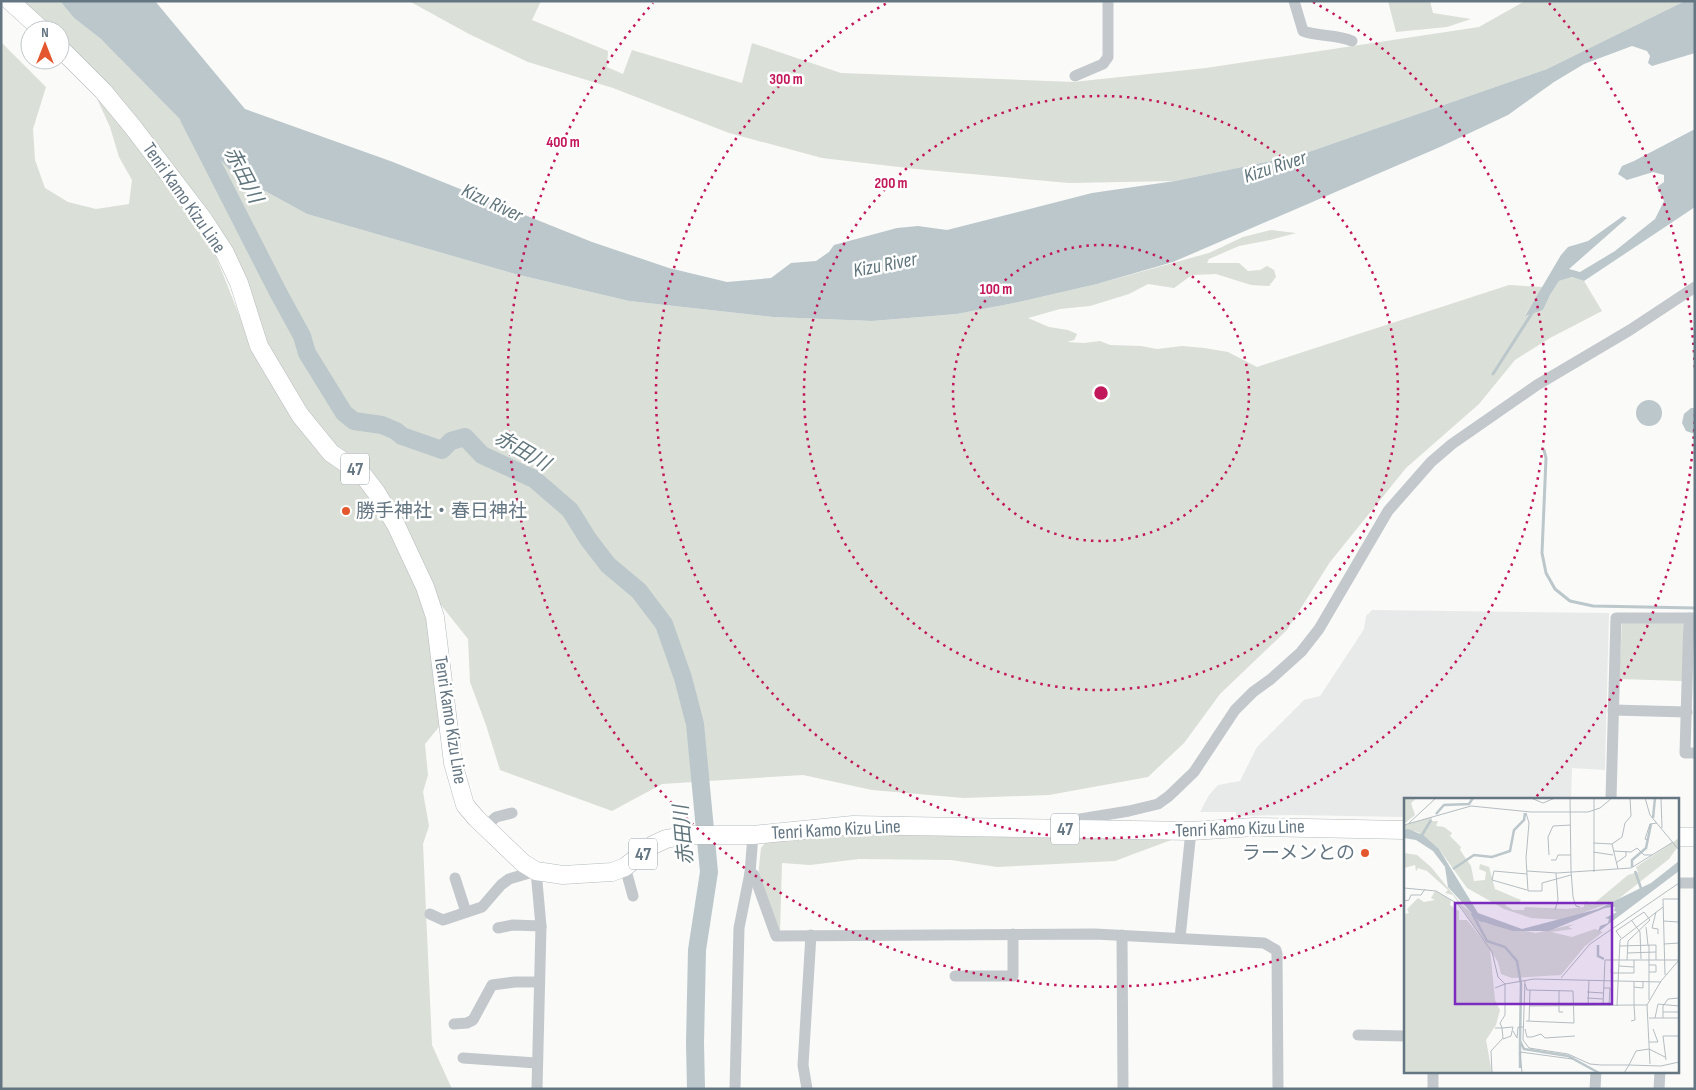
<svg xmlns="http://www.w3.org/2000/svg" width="1696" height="1090" font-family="'Sofia Sans Condensed','Noto Sans JP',sans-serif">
  <rect width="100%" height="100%" fill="#fafaf8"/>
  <path fill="#e8e9e9" d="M1372 610 1609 613 1605 770 1572 768 1571 799H1405V817L1293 815 1236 816V812H1200L1209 795 1218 785 1240 781 1257 747 1304 700 1320 696 1355 643 1364 629 1366 616Z"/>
  <g fill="#dadfd7">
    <path d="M22 1H60L74 18 101 39 265 191 307 214 515 274 629 301 773 317 872 321 957 314 1019 302 1097 284 1209 253 1243 237 1271 230 1296 233 1270 240 1239 246 1209 259 1207 263H1239L1248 271 1260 270 1267 266 1274 270 1276 277 1269 286 1251 285 1216 274 1192 275 1174 288 1148 284 1129 294 1090 306 1060 309 1028 318 1049 327 1068 330 1077 334 1074 340 1067 342 1084 343 1100 341 1110 345 1141 346 1157 349 1182 346 1204 348 1228 352 1257 367 1509 285 1543 287 1525 315 1543 310 1550 295 1559 281 1572 277 1584 281 1602 311 1550 338 1515 360 1479 404 1406 468 1330 562 1287 630 1220 694 1184 743 1148 777 1049 795 964 798 872 790 803 775 662 784 612 811 500 770 486 725 470 682 468 639 429 590 416 559 282 380 237 274 60 44V30H45Z"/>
    <path d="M409 1H541L532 20 608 51 607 67 623 74 632 50 742 83 752 43 841 73 1073 82 1206 68 1479 27 1525 1H1685L1547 69 1300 155 1175 181 1069 183 916 169 822 158 729 133 613 88 528 62 469 34Z"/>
    <path d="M1388 1H1430L1433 13 1471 19 1447 27 1396 32Z"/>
    <path d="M1 42 46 87 33 129 35 160 45 188 68 202 96 209 129 204 132 180 119 157 110 127 93 90 132 133 213 249 253 350 349 472 379 500 428 612 443 722 425 744 428 775 423 792 429 826 423 844 432 1045 452 1089H1Z"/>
    <path d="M1622 623H1683V681L1619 679Z"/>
    <path d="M846 834 1171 840 1115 861 997 867 951 860 859 859 810 865 782 863 780 933 758 876 761 848 766 842Z"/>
  </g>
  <g fill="#bbc7cb">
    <path d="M60 1H155L245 109 393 162 592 242 669 268 727 282 771 278 791 263 816 261 829 252 834 245 897 228 918 226 947 230 1092 193 1175 181 1300 155 1547 69 1685 1H1695V53L1652 66 1648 63 1650 56 1647 51 1632 46 1584 64 1554 82 1508 115 1440 147 1173 262 1097 284 1019 302 957 314 872 321 773 317 629 301 515 274 307 214 265 191 257 197 101 39 74 18Z"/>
    <path d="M1695 129V207L1584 281 1572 277 1559 281 1550 295 1543 310 1525 316 1561 255 1568 247 1588 241 1623 216 1627 218 1569 269 1580 272 1615 251 1655 219 1664 201 1657 187 1664 182V175L1653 172 1627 180 1618 174 1622 166 1634 161Z"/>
    <circle cx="1649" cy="413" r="13"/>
    <path d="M1691 408H1695V434L1686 431 1682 423 1684 414Z"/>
  </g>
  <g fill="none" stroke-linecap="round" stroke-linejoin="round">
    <g stroke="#bbc7cb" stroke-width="3">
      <path d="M1493 374 1534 310"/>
      <path d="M1544 450 1546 458 1542 553 1546 573 1555 589 1570 601 1593 606 1695 608"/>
    </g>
    <path stroke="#bbc7cb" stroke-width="18" d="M189 118 279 294 302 336 307 353 344 413 354 421 382 425 396 431 402 436 442 450 451 441 465 437 482 455 534 479 570 510 588 539 608 565 639 591 664 624 683 678 695 724 709 872 697 950 695 1043 696 1089"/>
    <g stroke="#b5babe" stroke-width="19">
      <g id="primary">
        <path d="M10 1 42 30"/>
        <path d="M60 48 103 91 132 126 203 219 225 253 239 283 259 346 300 415 331 453 363 475 376 492 396 525 425 587 435 617 453 763 465 805 476 818 523 863 536 871 563 875 612 872 625 867 653 845 666 839 687 835H753L853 825 1191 831 1254 827 1405 830"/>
        <path d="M1677 837H1695"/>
      </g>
    </g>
    <g stroke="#c3c8cc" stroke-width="11">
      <path d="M1294 1 1303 31C1319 37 1336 34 1352 41"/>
      <path d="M1075 76 1103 64 1108 57V1"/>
      <path d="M1689 618 1685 753H1695"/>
      <path d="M1613 710 1687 712"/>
      <path d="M1611 799 1616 618H1695"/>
      <path d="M1060 824 1062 822 1129 811 1158 804 1169 796 1194 772 1235 710 1253 692 1271 679 1301 652 1319 629 1388 511 1431 462 1452 444 1537 385 1630 330 1695 287"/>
      <path d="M485 827 496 817 512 813"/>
      <path d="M625 867 633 896"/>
      <path d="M750 873 754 875 776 936 1095 934 1264 943 1276 950 1277 954 1278 1089"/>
      <path d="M455 878 466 912"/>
      <path d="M1677 883H1695"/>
      <path d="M430 914 443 920 482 907 501 885 509 879 536 871 541 926 537 1089"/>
      <path d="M498 928 513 925 541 926"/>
      <path d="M1122 935 1123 1089"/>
      <path d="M1180 938 1191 831"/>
      <path d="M955 976H1013V934"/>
      <path d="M454 1024 467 1023 473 1020 492 985 515 982H539"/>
      <path d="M1358 1035 1405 1036"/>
      <path d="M463 1058 536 1063"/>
      <path d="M1433 1071V1089"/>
      <path d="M735 1089 739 928 750 873 753 835"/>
      <path d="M807 1089 803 1065 811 935"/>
      <path d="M1595 1089 1596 1071"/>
      <path d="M1659 1089 1660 1071"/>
    </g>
    <use href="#primary" stroke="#fff" stroke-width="18"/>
  </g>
  <g fill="none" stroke="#c2185b" stroke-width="2.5" stroke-dasharray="2.5 5">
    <circle cx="1101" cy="393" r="148"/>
    <circle cx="1101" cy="393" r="297"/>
    <path d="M1313 2A445 445 0 1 1 889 2"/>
    <path d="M1695 414A594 594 0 0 1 1535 798M1402 905A594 594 0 0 1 653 3M1549 3A594 594 0 0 1 1695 372"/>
  </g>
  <g fill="#e4572e" stroke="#fff" stroke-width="2">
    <circle cx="346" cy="511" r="5"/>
    <circle cx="1365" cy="853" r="5"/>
  </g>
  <g text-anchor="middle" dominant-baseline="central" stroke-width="5" stroke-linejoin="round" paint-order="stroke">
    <g fill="#fff" stroke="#939fa8" stroke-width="1">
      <rect x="341" y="453.5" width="28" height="31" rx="4"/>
      <rect x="1051" y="813.5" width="28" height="31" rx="4"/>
      <rect x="629" y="838.5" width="28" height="31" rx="4"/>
    </g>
    <g font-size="18" font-weight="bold" fill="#657683">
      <text x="355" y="469">47</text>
      <text x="1065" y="829">47</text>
      <text x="643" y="854">47</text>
    </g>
    <g font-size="19" fill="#657683" stroke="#fff">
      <text transform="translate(184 198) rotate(55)">Tenri Kamo Kizu Line</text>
      <text transform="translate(450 720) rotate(81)">Tenri Kamo Kizu Line</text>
      <text transform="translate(1240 829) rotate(-2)">Tenri Kamo Kizu Line</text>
      <text transform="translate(836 830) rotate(-3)">Tenri Kamo Kizu Line</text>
    </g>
    <g font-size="19" fill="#657683" stroke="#fff" text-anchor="start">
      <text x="356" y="511">勝手神社・春日神社</text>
      <text x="1355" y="853" text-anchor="end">ラーメンとの</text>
    </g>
    <g font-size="20" font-style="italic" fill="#60757c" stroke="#fff">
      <text transform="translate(1275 167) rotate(-18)">Kizu River</text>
      <text transform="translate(243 175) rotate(63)">赤田川</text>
      <text transform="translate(492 203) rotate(25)">Kizu River</text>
      <text transform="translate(885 265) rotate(-11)">Kizu River</text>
      <text transform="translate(522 451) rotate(30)">赤田川</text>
      <text transform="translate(684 835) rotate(-95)">赤田川</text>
    </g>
  </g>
  <g transform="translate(1404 798)">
    <rect width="275" height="275" fill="#fafaf8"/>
    <path d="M0 0H13L7 5 11 17 0 26ZM28 19V23H34L32 28 40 29 48 35 46 38 57 49 56 52 67 68 70 83 81 82 82 74 75 71 76 66 85 69 91 91 117 102 115 105 102 104 101 107 109 112H120L121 109 163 111 180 109V104L183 103 188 107 224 77 234 74 232 69 275 40V47L265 61 213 102 160 122 127 120 100 111 63 90 35 51 14 34 0 32V27ZM0 55 13 57 27 69 58 107 80 125 132 135 171 126 164 129 169 131 147 134 168 139 191 131 199 134 181 148 157 177 108 180 97 176 94 164 49 97 41 95 44 92 23 73 14 70 12 73 11 67 0 70ZM31 93 47 102 46 107 55 113V122H63L86 151 91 202 96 212 92 227 82 242 88 275H0V116L5 115 3 111 14 100 20 104 31 102 27 100Z" fill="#dadfd7"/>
    <path d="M4 31 19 37 35 51 74 115 118 131 194 111 247 85 275 63V73L194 134 196 128 204 125 205 121 201 120 213 114 210 113 211 109 201 110 145 133H109L75 123 44 89 41 69 29 53 12 42 0 40V32Z" fill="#bbc7cb"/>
    <path fill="none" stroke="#bbc7cb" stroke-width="2.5" d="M32 16 40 7 65 6 69 0M249 20 251 0M18 37 27 22M228 69V62L242 50 247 26M49 71 70 57 88 59 106 53 110 32 120 22 121 15M231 73 238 93M68 115 83 143 101 149 113 163 117 186 116 243 120 251 164 258 195 275M194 147V158L200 161M116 244V270"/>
    <path fill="none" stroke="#b5bdc2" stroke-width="1" d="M127 0 139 5 151 0M166 0 167 72 169 99 172 108 176 109M241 0 246 17 275 52M257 0 258 30M122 15 125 25 122 60 124 93H138V85L167 77M5 25 32 0M0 27 67 8 127 14H184L196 10 208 0M244 42 241 41 246 26 253 25M189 45 208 46 218 39 221 25 227 18 226 0M208 46 214 71M209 53 227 54 233 50 240 57H248M189 54 209 57M145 57 144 39 149 28 167 27M147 62H152L154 57H167M212 65 222 58V53M123 73 153 75 227 70 269 44M190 74V0M123 76 90 73 88 82 123 92M0 90 32 93 54 106 88 154 94 179 101 186 130 181 257 184M0 103 5 102 7 97H17L21 91M151 112 154 102 152 75M252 114 248 130 254 131V136M228 123 236 134 237 161M259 123 275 124M242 129 244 147M217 140 212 133 240 114 246 122 224 143 223 162M260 146 275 145M215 148 252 147V162M223 155 252 154M208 162 207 175H230V162M215 168 230 169M245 174H252V167H245M261 177 259 101H275M157 180 186 146 275 85M121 182 119 242 125 250 164 256 186 266 197 267H225L232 253 245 251M230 184V207H243M121 186 123 192 169 193 170 225 122 223M230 189 239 190V183M91 190 101 186V217L96 225 98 230 109 229 107 238 99 241M200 190H206L205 208M155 192V214H159M183 194 200 195M183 200 199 201M245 202V147M199 207 201 162H275V158M126 208 230 207 231 222 227 223M184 208 185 182M213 208 216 142 259 109M259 214H275M245 220H275M251 220 254 206 275 208M259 220V208L264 201 275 200M125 223 126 192M121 231 123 239H128L137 236 141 240 171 238M109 233 113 240 114 229H120M245 244H254L249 231M245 251 261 259M262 262 259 238H275M246 266 243 207 257 183 275 162M88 275 87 253 99 240 98 230H91M118 275 116 254 168 261 170 258M220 275 225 267 257 268 275 264"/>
    <path fill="#7b2cbf" fill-opacity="0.15" stroke="#7b2cbf" stroke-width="2.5" d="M51 105H208V206H51Z"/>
    <rect width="275" height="275" fill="none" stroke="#657683" stroke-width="2.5"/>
  </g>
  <circle cx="1101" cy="393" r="8" fill="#c2185b" stroke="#fff" stroke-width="2.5"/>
  <g font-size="15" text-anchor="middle" font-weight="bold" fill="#c2185b" stroke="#fff" stroke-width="5" stroke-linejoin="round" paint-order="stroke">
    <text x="786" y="84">300 m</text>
    <text x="563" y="147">400 m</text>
    <text x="891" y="188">200 m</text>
    <text x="996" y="294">100 m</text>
  </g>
  <rect width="1696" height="1090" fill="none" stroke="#657683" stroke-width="5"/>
  <g transform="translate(45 45)"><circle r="24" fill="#ffffff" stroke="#c1c8cd"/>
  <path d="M0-4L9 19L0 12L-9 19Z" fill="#e4572e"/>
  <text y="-8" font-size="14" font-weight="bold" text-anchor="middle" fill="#657683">N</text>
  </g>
</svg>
